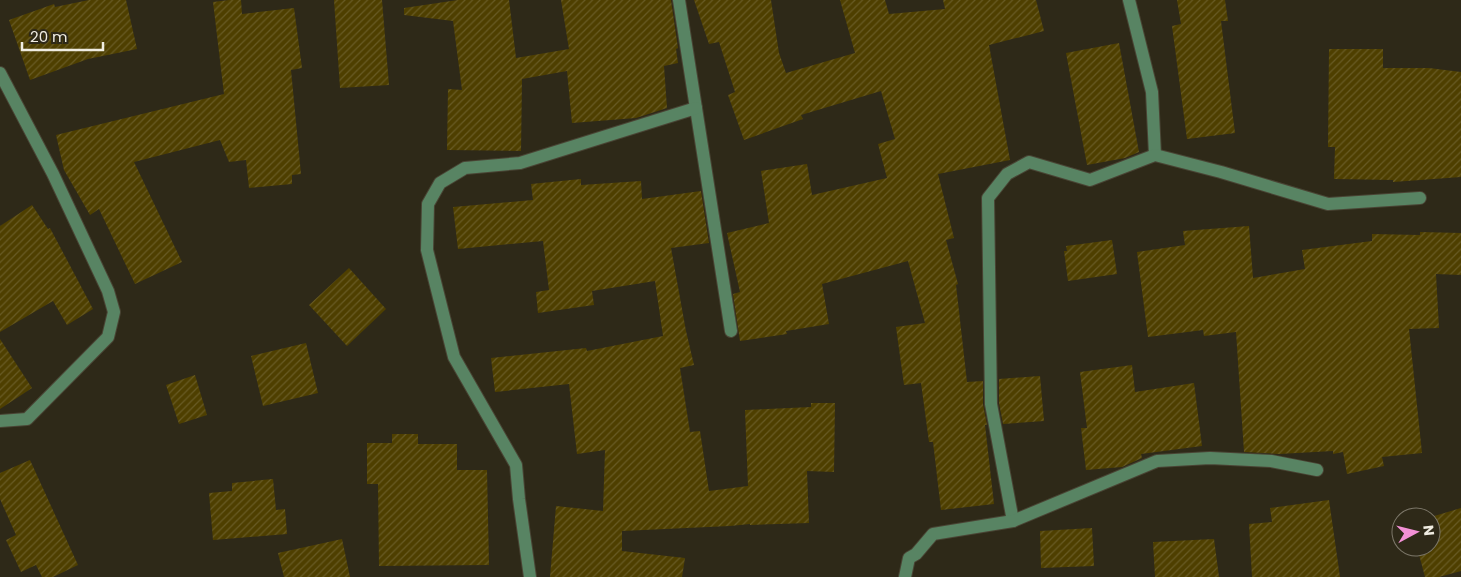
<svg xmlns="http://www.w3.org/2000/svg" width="1461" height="577" font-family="Poppins,sans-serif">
  <defs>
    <pattern id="building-hatch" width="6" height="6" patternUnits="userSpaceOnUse" patternTransform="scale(1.25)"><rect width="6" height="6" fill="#4e3f00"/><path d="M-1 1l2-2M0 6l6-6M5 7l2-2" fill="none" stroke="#685b25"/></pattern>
  </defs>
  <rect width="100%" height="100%" fill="#2e2918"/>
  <g fill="url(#building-hatch)">
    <path d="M89 0H126L137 49 88 59 30 80 9 20 54 4 55 7Z"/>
    <path d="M229 0H241L242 14 294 8 302 68 291 70 301 174 292 175V184L249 188 246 160 229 162 220 140 134 162 182 262 135 284 99 209 90 215 64 170 56 135 224 94 213 2Z"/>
    <path d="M334 0H382L389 85 340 88Z"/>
    <path d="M458 0H509L516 58 569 49 561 0H671L678 48 676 49 678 63 664 66 667 108 636 118 572 123 567 71 522 79 521 151 447 150 448 89 462 90 453 21 404 15V8Z"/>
    <path d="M694 0H771L779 53 786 73 855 53 840 0H885L889 14 945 9 943 0H1036L1044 31 989 45 1010 160 938 174 954 238 946 240 958 284 956 285 967 382 983 381V404L987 425H985L994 504 941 510 933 442H929L921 383 904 385 896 327 925 323 908 261 822 284 829 324 786 331 787 334 740 341 733 294 740 292 727 233 769 223 761 171 807 164 812 195 887 178 878 144 895 139 881 91 801 115 803 119 744 140 728 95 735 92 719 42 709 44Z"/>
    <path d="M1177 0H1225L1228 21H1221L1235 133 1187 139 1172 26 1181 24Z"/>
    <path d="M1119 43 1139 152 1125 158 1087 165 1066 53Z"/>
    <path d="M1329 49H1383V68H1429L1461 72V177L1393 182V180L1334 179 1335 147H1328Z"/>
    <path d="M581 179V185L641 181 642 199 701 191 709 243 671 248 686 331 694 365 680 368 690 432 700 431 709 491 748 486 745 410 811 407V403H835L834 472 807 471 809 523 750 525V524L730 526 622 531V551L685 558 682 577H550L556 506 603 511 605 450 577 454 569 384 495 392 491 358 586 348 587 351 663 336 655 281 592 291 594 305 538 313 536 292 549 290 543 241 458 249 453 207 533 200 531 184Z"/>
    <path d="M32 205 48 229 50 228 93 309 67 325 53 301 0 332V226Z"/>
    <path d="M1249 226 1253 278 1305 269 1302 250 1372 241V234L1420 235V232L1461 233V275L1436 274 1439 328 1409 329 1422 453 1382 457 1384 466 1347 474 1343 452 1333 454V451L1279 454 1244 452 1236 332 1204 336 1203 330 1148 337 1137 252 1185 245 1183 231Z"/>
    <path d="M1112 240 1117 274 1068 281 1064 251H1067L1066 246Z"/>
    <path d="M349 268 386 309 347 346 309 305Z"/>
    <path d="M0 339 32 388 0 409Z"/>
    <path d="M306 343 318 393 263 406 251 356Z"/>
    <path d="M1132 365 1135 392 1194 383 1202 446 1141 454 1142 458 1122 467 1086 470 1081 428H1087L1080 372Z"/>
    <path d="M195 375 207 415 179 424 166 385Z"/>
    <path d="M1040 376 1044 421 1003 424 999 403V379Z"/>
    <path d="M392 434H418V444H457V470H487L489 565 379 566 378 484H367V443H392Z"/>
    <path d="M30 460 78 565 53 577H42L36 565 21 572 6 540 16 535 0 499V473Z"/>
    <path d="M273 479 276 510 285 509 287 534 213 540 209 493 232 491V483Z"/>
    <path d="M1329 500 1340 577H1252L1249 524 1272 522 1270 508Z"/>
    <path d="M1461 508V571L1439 577H1425L1417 547H1431V517Z"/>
    <path d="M1092 528 1094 566 1041 568 1040 531Z"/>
    <path d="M342 539 350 577H284L278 553Z"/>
    <path d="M1214 539 1219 577H1155L1153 542Z"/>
  </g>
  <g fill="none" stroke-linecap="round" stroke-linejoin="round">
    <g stroke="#494434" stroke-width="14">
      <g id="minor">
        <path d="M679 0 731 331"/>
        <path d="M1129 0 1152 92 1155 155"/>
        <path d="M0 73 53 174 108 291 114 312 108 337 27 419 0 421"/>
        <path d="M1013 521 991 404 988 198 1007 174 1029 162 1090 180 1155 155 1221 172 1328 204 1420 198"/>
        <path d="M530 577 519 499 516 465 454 357 427 250 428 204 440 183 465 168 520 163 696 108"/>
        <path d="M905 577 909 558 916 554 933 534 1013 521 1157 461 1210 458 1271 461 1317 470"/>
      </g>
    </g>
    <use href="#minor" stroke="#588463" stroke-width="12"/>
  </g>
  <g transform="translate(1416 532) rotate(83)"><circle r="24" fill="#2e2918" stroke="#7c7769"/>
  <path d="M0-4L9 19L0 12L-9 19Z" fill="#f391d6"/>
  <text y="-8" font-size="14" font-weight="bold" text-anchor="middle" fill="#f0ede2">N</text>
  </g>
  <path d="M22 42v8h81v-8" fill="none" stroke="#f0ede2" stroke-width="2.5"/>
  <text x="30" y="42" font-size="15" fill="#f0ede2" stroke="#2e2918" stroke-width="4" paint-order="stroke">20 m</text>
</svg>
